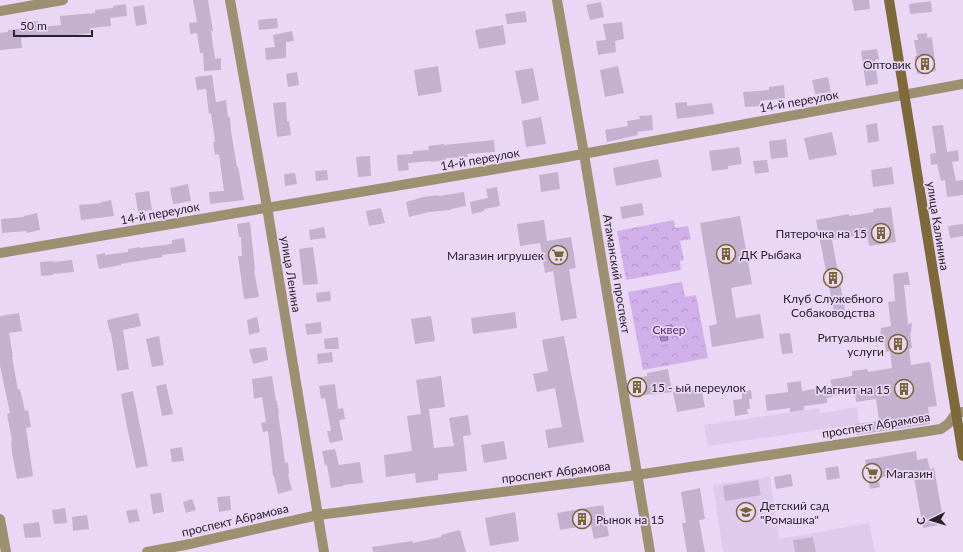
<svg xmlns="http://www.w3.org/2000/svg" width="963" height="552" font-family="Lato,sans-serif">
  <defs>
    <pattern id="park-crowns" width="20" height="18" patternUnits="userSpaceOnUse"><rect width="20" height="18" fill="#d1afe9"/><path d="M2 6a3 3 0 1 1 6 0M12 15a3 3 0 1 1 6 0" fill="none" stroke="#b396c8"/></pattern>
    <pattern id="water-rules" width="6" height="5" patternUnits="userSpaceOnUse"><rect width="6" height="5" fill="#b48bcd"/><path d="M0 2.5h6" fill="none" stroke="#9271a7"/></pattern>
  </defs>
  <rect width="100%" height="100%" fill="#ead7f6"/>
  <g fill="#dfcaee">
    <path d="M857 407 859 424 708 446 704 425 819 408 820 413Z"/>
    <path d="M770 477 779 539 869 523 875 552H723L713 485Z"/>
  </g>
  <g fill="url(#park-crowns)">
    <path d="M674 220 675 228 688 226 691 239 680 241 684 260 680 261 681 270 626 280 617 231Z"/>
    <path d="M682 282 685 297 696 295 708 358 643 370 628 292Z"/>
  </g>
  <path fill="url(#water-rules)" stroke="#8a6c9d" d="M672 325 673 333 667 334 668 340 661 341 659 332 666 331 665 326Z"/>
  <g fill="#c3b1cf">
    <path d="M193 0H208L213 31H211L215 59 221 58V70L204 71 203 53H200L197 33 190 34 189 23 197 22Z"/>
    <path d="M852 0H869L870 9 854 11Z"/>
    <path d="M931 1 932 12 910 14 909 4Z"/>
    <path d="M601 2 604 17 590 20 586 5Z"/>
    <path d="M126 4 127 16 110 18 111 26 90 28 91 33 62 37V35L44 37V36L21 38 22 48 0 50V33L8 32V30L27 28 26 22 38 21V27L61 25 60 16 95 13V10L113 8V6Z"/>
    <path d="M144 5 147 24 136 26 133 7Z"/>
    <path d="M525 11 527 22 507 24 505 14Z"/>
    <path d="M277 18 278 28 259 30 258 20Z"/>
    <path d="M622 22 624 39 615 41 616 52 598 55 596 41 606 40 603 24Z"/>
    <path d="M503 25 506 44 479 49 475 30Z"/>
    <path d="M292 31 294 41 286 42V58L266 60 265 48 275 47 273 35Z"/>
    <path d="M927 33V38L932 37 936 71 917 74 915 56H917L914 40H918L917 34Z"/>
    <path d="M877 49 879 59 875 60 878 84 866 86 861 51Z"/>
    <path d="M438 66 442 92 418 96 414 70Z"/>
    <path d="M618 66 624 93 605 97 600 70Z"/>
    <path d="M533 68 539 100 522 104 515 71Z"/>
    <path d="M297 72 299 85 288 87 286 74Z"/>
    <path d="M212 75 216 102 226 100 228 117H230L231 130V131L237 167 238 166 244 200 210 204 209 192 224 191 219 154 215 155 213 142H215L211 113 209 114 206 89 197 90 195 77Z"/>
    <path d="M828 77 831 92 815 94 812 80Z"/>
    <path d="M784 85 785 98 760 101V106L745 107 743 92 769 90V87Z"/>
    <path d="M286 102 287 121H289L291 135 277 137 273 103Z"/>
    <path d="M687 102V106L712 103 714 114 677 119 675 103Z"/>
    <path d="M652 115 653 130 637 132 638 135 607 142 605 130 628 126 627 121 640 119 639 116Z"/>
    <path d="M541 117 546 144 526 147 522 121Z"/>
    <path d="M877 123 879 141 868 143 866 125Z"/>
    <path d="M943 125 947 152 958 150 959 161 952 162 956 181 963 180V195L947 197 945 180 941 181 937 164 931 165 930 154 936 153 932 126Z"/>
    <path d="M832 132 837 155 809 160 804 138Z"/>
    <path d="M786 139 788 157 771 159 769 141Z"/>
    <path d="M494 140 495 152 467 154 468 157 446 158V160L431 162V161L408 163 409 170 398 171 397 155 413 154V151L429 150 428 146 444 144V145Z"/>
    <path d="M739 147 742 164 728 166V169L712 171 709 151Z"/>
    <path d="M370 156 371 176 358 177 356 157Z"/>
    <path d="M658 159 662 177 616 186 613 168Z"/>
    <path d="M767 160 769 172 755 174 753 161Z"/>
    <path d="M892 167 894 184 873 187 871 170Z"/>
    <path d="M327 170 328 180 316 181 315 171Z"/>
    <path d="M558 172 560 189 541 192 539 175Z"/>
    <path d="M295 173 297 184 285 186 284 174Z"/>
    <path d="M188 184 191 201 173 204 170 188Z"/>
    <path d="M497 187 500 206 484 209V211L472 214 470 202 488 198 486 189Z"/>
    <path d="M149 191 152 210 138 212 135 193Z"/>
    <path d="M464 192 466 206 451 209V210L429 212 409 217 406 202 423 197 439 195V196Z"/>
    <path d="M111 200 114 216 81 220 79 205 102 203 101 202Z"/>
    <path d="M642 203 644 215 622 219 620 207Z"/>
    <path d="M891 207 896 242 869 246 867 234 832 240 846 315 835 317 816 220 849 214V216L874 212 873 209Z"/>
    <path d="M381 208 385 223 369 226 366 211Z"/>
    <path d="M37 213 40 230 27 233 26 231 2 233 1 219 24 217V216Z"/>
    <path d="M740 216 752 284 731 288 736 318 760 314 764 338 712 347 709 326 717 324 700 223Z"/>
    <path d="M544 220 547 241 571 237 576 268 569 269 577 318 561 321 553 271 545 273 540 243 520 246 517 224Z"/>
    <path d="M250 222 255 270H254L259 297 244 299 241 277 238 256H242L241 237H239L237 224Z"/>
    <path d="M963 224V236L950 238 948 226Z"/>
    <path d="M324 227 326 238 310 240 309 230Z"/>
    <path d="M184 238 186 252 162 255V257L121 264V265L99 269 96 255 105 253V255L128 252V249L140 247V248L172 244V240Z"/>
    <path d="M313 247 318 284 303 285 299 249Z"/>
    <path d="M72 260 74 272 53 274V275L41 276 40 262 53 261V262Z"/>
    <path d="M908 272 910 285H904L908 324 912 323 911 333H910L912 348 909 349 911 365 930 362 937 406 928 407 930 424 856 435 855 424 879 421 876 399 856 402 855 391 827 398V403L804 406V410L790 412V408L767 411 765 395 788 392 787 383 801 381 802 391 832 386 830 380 852 376V371L867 369 868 372 892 368 890 351 886 352 884 336 880 337 881 328 891 326 888 302 895 301 893 274Z"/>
    <path d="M330 291 331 301 317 302 316 293Z"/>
    <path d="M515 312 517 328 473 334 471 318Z"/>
    <path d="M19 313 22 331 9 333 13 357H12L18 390 20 389 25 411 28 410 31 427 26 428 33 476 17 479 12 453 11 441H12L7 414 10 413 0 366V316Z"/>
    <path d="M138 313 141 326 123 330 129 369 117 371 111 333H110L107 320Z"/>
    <path d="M431 316 435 341 415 344 411 319Z"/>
    <path d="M257 317 260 332 249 335 247 320Z"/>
    <path d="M321 322 322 333 307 335 305 324Z"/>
    <path d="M790 333 793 353 782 354 779 334Z"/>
    <path d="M159 336 164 365 152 367 146 339Z"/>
    <path d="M564 336 584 442 548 448 545 430 562 427 555 388 537 392 533 374 548 371 542 340Z"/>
    <path d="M338 337 339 349H325L324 339Z"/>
    <path d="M266 347 268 360 253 364 249 349Z"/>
    <path d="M332 352 333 362 318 364 317 354Z"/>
    <path d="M668 369 672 392 651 395V394L634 397 631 379 647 376V373Z"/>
    <path d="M272 376 276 401H277L279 414H278L282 439 285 463 288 462 289 474H288L292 490 278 494 274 476H273L268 431 263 432 261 423 266 422 262 397 254 399 252 379Z"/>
    <path d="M441 376 445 407 429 409 434 448 454 446 449 418 468 415 471 435 463 436 467 471 438 474V480L416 483 415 473 386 477 384 455 412 451 407 416 421 414 416 380Z"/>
    <path d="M166 384 173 414 162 416 156 386Z"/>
    <path d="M335 384 338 409 343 408 345 419 339 420 343 440 330 443 327 431H331L325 398 321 399 319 386Z"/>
    <path d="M701 387 705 407 677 412 673 392Z"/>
    <path d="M751 390 752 399H749L750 409H747L748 414 735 416 733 400 742 399V392Z"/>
    <path d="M133 391 148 466 136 468 127 427 121 394Z"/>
    <path d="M504 441 507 459 484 463 481 445Z"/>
    <path d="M182 447 184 461 172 462 170 449Z"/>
    <path d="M335 449 339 465 360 462 363 483 343 485 344 486 331 488 327 465H325L322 451Z"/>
    <path d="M916 451 917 460 927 458 930 469 934 468 944 524 923 528 913 472 878 478 880 487 870 489 865 460Z"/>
    <path d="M838 466 840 478 827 480 825 468Z"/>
    <path d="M791 474 793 486 776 489 774 477Z"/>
    <path d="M758 480 761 495 725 501 723 486Z"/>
    <path d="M700 488 705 519 699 520 705 552H687L682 523H686L681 492Z"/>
    <path d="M161 493 164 512 153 514 150 494Z"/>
    <path d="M230 496 231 510 219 512 217 497Z"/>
    <path d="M192 499 196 510 186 513 183 502Z"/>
    <path d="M603 505 609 536 594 539 591 525 560 530 557 513Z"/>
    <path d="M65 508 67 523 54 524 52 510Z"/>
    <path d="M137 509 140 521 129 523 126 511Z"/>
    <path d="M515 512 519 541 490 546 485 518Z"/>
    <path d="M87 515 89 529 73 531 72 517Z"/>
    <path d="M39 522 41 537 25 538 23 524Z"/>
    <path d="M460 530 466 552H373L372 547 412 541 413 543 441 537V535Z"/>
    <path d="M813 537 816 552H795L793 540Z"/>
  </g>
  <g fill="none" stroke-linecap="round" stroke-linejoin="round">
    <g stroke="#9d9071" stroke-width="10">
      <path d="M230 0 267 207 324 552"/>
      <path d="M557 0 584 154 650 552"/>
      <path d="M0 11 63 0"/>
      <path d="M0 253 561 158 963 84"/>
      <path d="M0 519 6 552"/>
      <path d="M147 552 185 545 318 515 637 475 941 429 949 423 956 413 963 412"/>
    </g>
    <path stroke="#7d6939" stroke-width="10" d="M889 0 963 456"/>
  </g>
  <defs>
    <g id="building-ring" transform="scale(1)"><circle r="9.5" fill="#ead7f6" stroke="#786433" stroke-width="1.5"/><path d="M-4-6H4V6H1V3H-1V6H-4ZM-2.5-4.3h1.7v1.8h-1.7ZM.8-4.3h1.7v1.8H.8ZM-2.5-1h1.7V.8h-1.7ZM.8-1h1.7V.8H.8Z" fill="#786433"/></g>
    <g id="supermarket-ring" transform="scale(1)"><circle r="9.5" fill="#ead7f6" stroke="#786433" stroke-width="1.5"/><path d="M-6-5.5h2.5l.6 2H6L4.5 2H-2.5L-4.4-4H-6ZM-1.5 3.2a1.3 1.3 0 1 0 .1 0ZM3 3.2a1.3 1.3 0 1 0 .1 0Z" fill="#786433"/></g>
    <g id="school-ring" transform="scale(1)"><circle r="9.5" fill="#ead7f6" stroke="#786433" stroke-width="1.5"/><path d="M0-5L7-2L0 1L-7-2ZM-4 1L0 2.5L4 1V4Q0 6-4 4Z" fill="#786433"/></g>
  </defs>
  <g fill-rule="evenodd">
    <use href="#building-ring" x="925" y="64"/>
    <use href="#building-ring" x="881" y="233"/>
    <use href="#building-ring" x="726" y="254"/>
    <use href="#supermarket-ring" x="558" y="255"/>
    <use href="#building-ring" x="833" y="278"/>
    <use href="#building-ring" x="898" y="344"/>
    <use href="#building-ring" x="637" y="387"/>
    <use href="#building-ring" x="904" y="389"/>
    <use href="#supermarket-ring" x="872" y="473"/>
    <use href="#school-ring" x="746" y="512"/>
    <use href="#building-ring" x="582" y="519"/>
  </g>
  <g text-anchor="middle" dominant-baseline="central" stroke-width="3.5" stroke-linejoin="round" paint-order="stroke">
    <g font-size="12" fill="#29222e" stroke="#ead7f6" text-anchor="end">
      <text x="911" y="64">Оптовик</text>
      <text x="867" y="233">Пятерочка на 15</text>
      <text x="740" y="254" text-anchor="start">ДК Рыбака</text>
      <text x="544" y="255">Магазин игрушек</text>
      <text x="833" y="298" text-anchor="middle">Клуб Служебного<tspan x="833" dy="14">Собаководства</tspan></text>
      <text x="884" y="337">Ритуальные<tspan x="884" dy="14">услуги</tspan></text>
      <text x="651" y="387" text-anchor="start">15 - ый переулок</text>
      <text x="890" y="389">Магнит на 15</text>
      <text x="886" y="473" text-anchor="start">Магазин</text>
      <text x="760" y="505" text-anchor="start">Детский сад<tspan x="760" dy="14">"Ромашка"</tspan></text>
      <text x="596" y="519" text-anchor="start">Рынок на 15</text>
    </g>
    <g font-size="12" fill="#29222e" stroke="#ead7f6">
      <text transform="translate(799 101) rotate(-10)">14-й переулок</text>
      <text transform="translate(480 159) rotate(-10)">14-й переулок</text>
      <text transform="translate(160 213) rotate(-10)">14-й переулок</text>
      <text transform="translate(938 226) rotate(81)">улица Калинина</text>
      <text transform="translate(291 274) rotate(81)">улица Ленина</text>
      <text transform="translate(617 274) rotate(81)">Атаманский проспект</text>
      <text transform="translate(876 425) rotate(-9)">проспект Абрамова</text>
      <text transform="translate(556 472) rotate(-7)">проспект Абрамова</text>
      <text transform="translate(235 520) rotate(-13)">проспект Абрамова</text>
    </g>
    <g font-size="12" fill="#54206f" stroke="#ead7f6">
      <text x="669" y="329">Сквер</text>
    </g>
  </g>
  <g transform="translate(931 520) rotate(265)" stroke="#ead7f6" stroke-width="3" paint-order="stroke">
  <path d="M0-3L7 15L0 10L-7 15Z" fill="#29222e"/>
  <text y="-6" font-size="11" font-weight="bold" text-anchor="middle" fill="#29222e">С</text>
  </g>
  <path d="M14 30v6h78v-6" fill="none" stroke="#29222e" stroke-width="2"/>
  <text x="20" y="30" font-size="12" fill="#29222e" stroke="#ead7f6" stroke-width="3" paint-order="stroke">50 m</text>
</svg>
